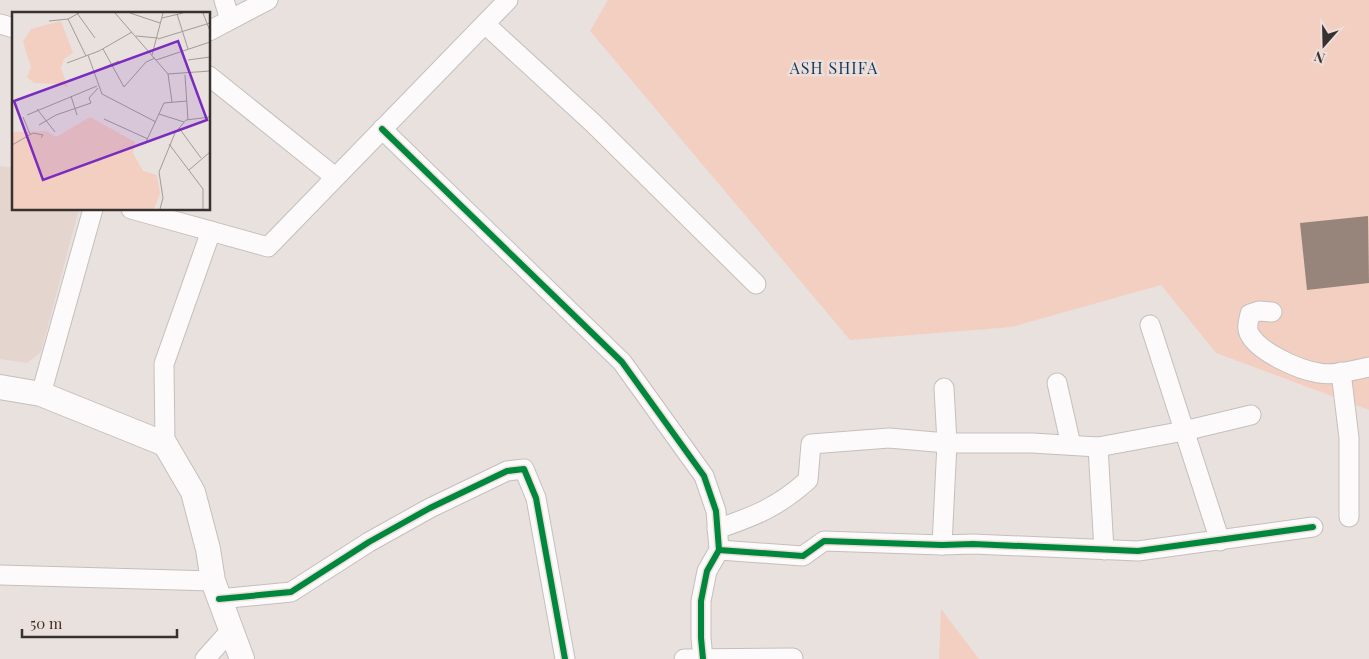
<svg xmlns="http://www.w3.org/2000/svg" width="1369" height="659" font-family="'Playfair Display',serif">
  <rect width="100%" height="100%" fill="#e9e1de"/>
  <path fill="#e4d5ce" d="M0 166 14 168V209H79L41 352 27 363 0 359Z"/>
  <g fill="#f3cfc2">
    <path d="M608 0H1369V410L1216 353 1161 285 1012 327 850 340 590 31Z"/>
    <path d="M941 609 979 659H939Z"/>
  </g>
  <path fill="#97847a" d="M1368 216 1369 283 1307 290 1300 223Z"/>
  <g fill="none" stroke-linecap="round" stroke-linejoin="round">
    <g stroke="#c5bfbc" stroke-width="21">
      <g id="minor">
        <path d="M224 0 230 20"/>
        <path d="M0 24 14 28"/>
        <path d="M485 24 593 123 756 284"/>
        <path d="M209 31 268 0"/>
        <path d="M209 76 335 177"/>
        <path d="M382 129 622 362 704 476 716 511 719 550 707 571 701 601V638L703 659"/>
        <path d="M131 209 268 247 508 0"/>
        <path d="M1272 312 1259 311 1250 314C1249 320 1246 327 1249 333 1258 352 1299 370 1319 373 1335 376 1353 370 1369 367"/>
        <path d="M1150 325 1220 541"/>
        <path d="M1341 372 1349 438V517"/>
        <path d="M1057 383 1071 445"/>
        <path d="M41 394 93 209"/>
        <path d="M165 444 164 364 211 231"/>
        <path d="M1098 447 1104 550"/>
        <path d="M717 529C755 516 778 507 808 480L811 444 889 438 947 443H1032L1098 447 1184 431 1251 415"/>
        <path d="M942 545 947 443 944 388"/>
        <path d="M719 550 803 556 824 541 942 545 973 544 1138 551 1313 527"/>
        <path d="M0 575 213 581"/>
        <path d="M219 599 291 592 369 542 430 508 507 471 524 469 536 498 565 659"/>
        <path d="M205 659 231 630"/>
        <path d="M684 659 793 658"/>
      </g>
    </g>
    <g stroke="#c5bfbc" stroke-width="26">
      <path id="tertiary" d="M0 387 41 394 165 444 193 492 208 549 213 581 242 659"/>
    </g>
    <use href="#minor" stroke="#fcfafa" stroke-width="19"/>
    <use href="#tertiary" stroke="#fcfafa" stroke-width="24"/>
    <g stroke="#eeded9" stroke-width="9">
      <g id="cycleway">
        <path d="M382 129 622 362 704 476 716 511 719 550 707 571 701 601V638L703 659"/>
        <path d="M719 550 803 556 824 541 942 545 973 544 1138 551 1313 527"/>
        <path d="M219 599 291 592 369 542 430 508 507 471 524 469 536 498 565 659"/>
      </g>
    </g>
    <use href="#cycleway" stroke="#00873e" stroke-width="6"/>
  </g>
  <g text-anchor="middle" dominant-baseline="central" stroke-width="5" stroke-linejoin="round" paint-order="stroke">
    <g font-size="16" letter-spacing="1" fill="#10385e" stroke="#eeded9">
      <text x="834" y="67">ASH SHIFA</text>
    </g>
  </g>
  <g transform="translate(12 12)">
    <rect width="198" height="198" fill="#e9e1de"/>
    <path d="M49 9 61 41 52 47 49 56 56 76 49 72 22 71 15 65 19 55 11 30 19 17ZM78 105 123 130 121 141 131 159 145 163 148 182 142 197H0V120L34 119 44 125Z" fill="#f3cfc2"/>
    <path fill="none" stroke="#a29b98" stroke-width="1" d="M65 1 83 26M103 1 156 62 198 59M118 1 148 11M191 1 198 19M165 2 176 37M150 6 171 1M56 7 74 44M37 9 56 7 67 1M124 24 146 26M146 27 198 11M91 37 112 75 134 50 143 46M76 43 90 82 144 110M140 43 151 1M144 48 198 30M176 48 198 45M55 51 87 39 120 20M156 62 160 90M173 63 176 108M71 64 107 49M59 84 65 103M25 97 43 120M147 102 172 110M15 103 85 74M11 105 18 122M92 107 136 127M27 113 44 103 79 91 77 86 86 76M167 116 189 146M133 132 152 91 175 89M157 132 191 177V197M0 133 21 121 31 123 29 126M177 158 198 140M148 197 151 186 147 160 163 121 174 108 198 105"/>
    <path fill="#7b2cbf" fill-opacity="0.15" stroke="#7b2cbf" stroke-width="2.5" d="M166 29 195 108 31 168 2 89Z"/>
    <rect width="198" height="198" fill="none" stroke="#37312f" stroke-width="2.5"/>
  </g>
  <g transform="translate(1324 45) rotate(200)" stroke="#eeded9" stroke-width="4" paint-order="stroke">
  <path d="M0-4L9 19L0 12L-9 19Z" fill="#37312f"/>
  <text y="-8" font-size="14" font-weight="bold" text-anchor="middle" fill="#37312f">N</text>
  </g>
  <path d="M22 629v8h155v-8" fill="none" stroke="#37312f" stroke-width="2.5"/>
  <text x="30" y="629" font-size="15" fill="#37312f" stroke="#eeded9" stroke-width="4" paint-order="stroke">50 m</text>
</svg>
